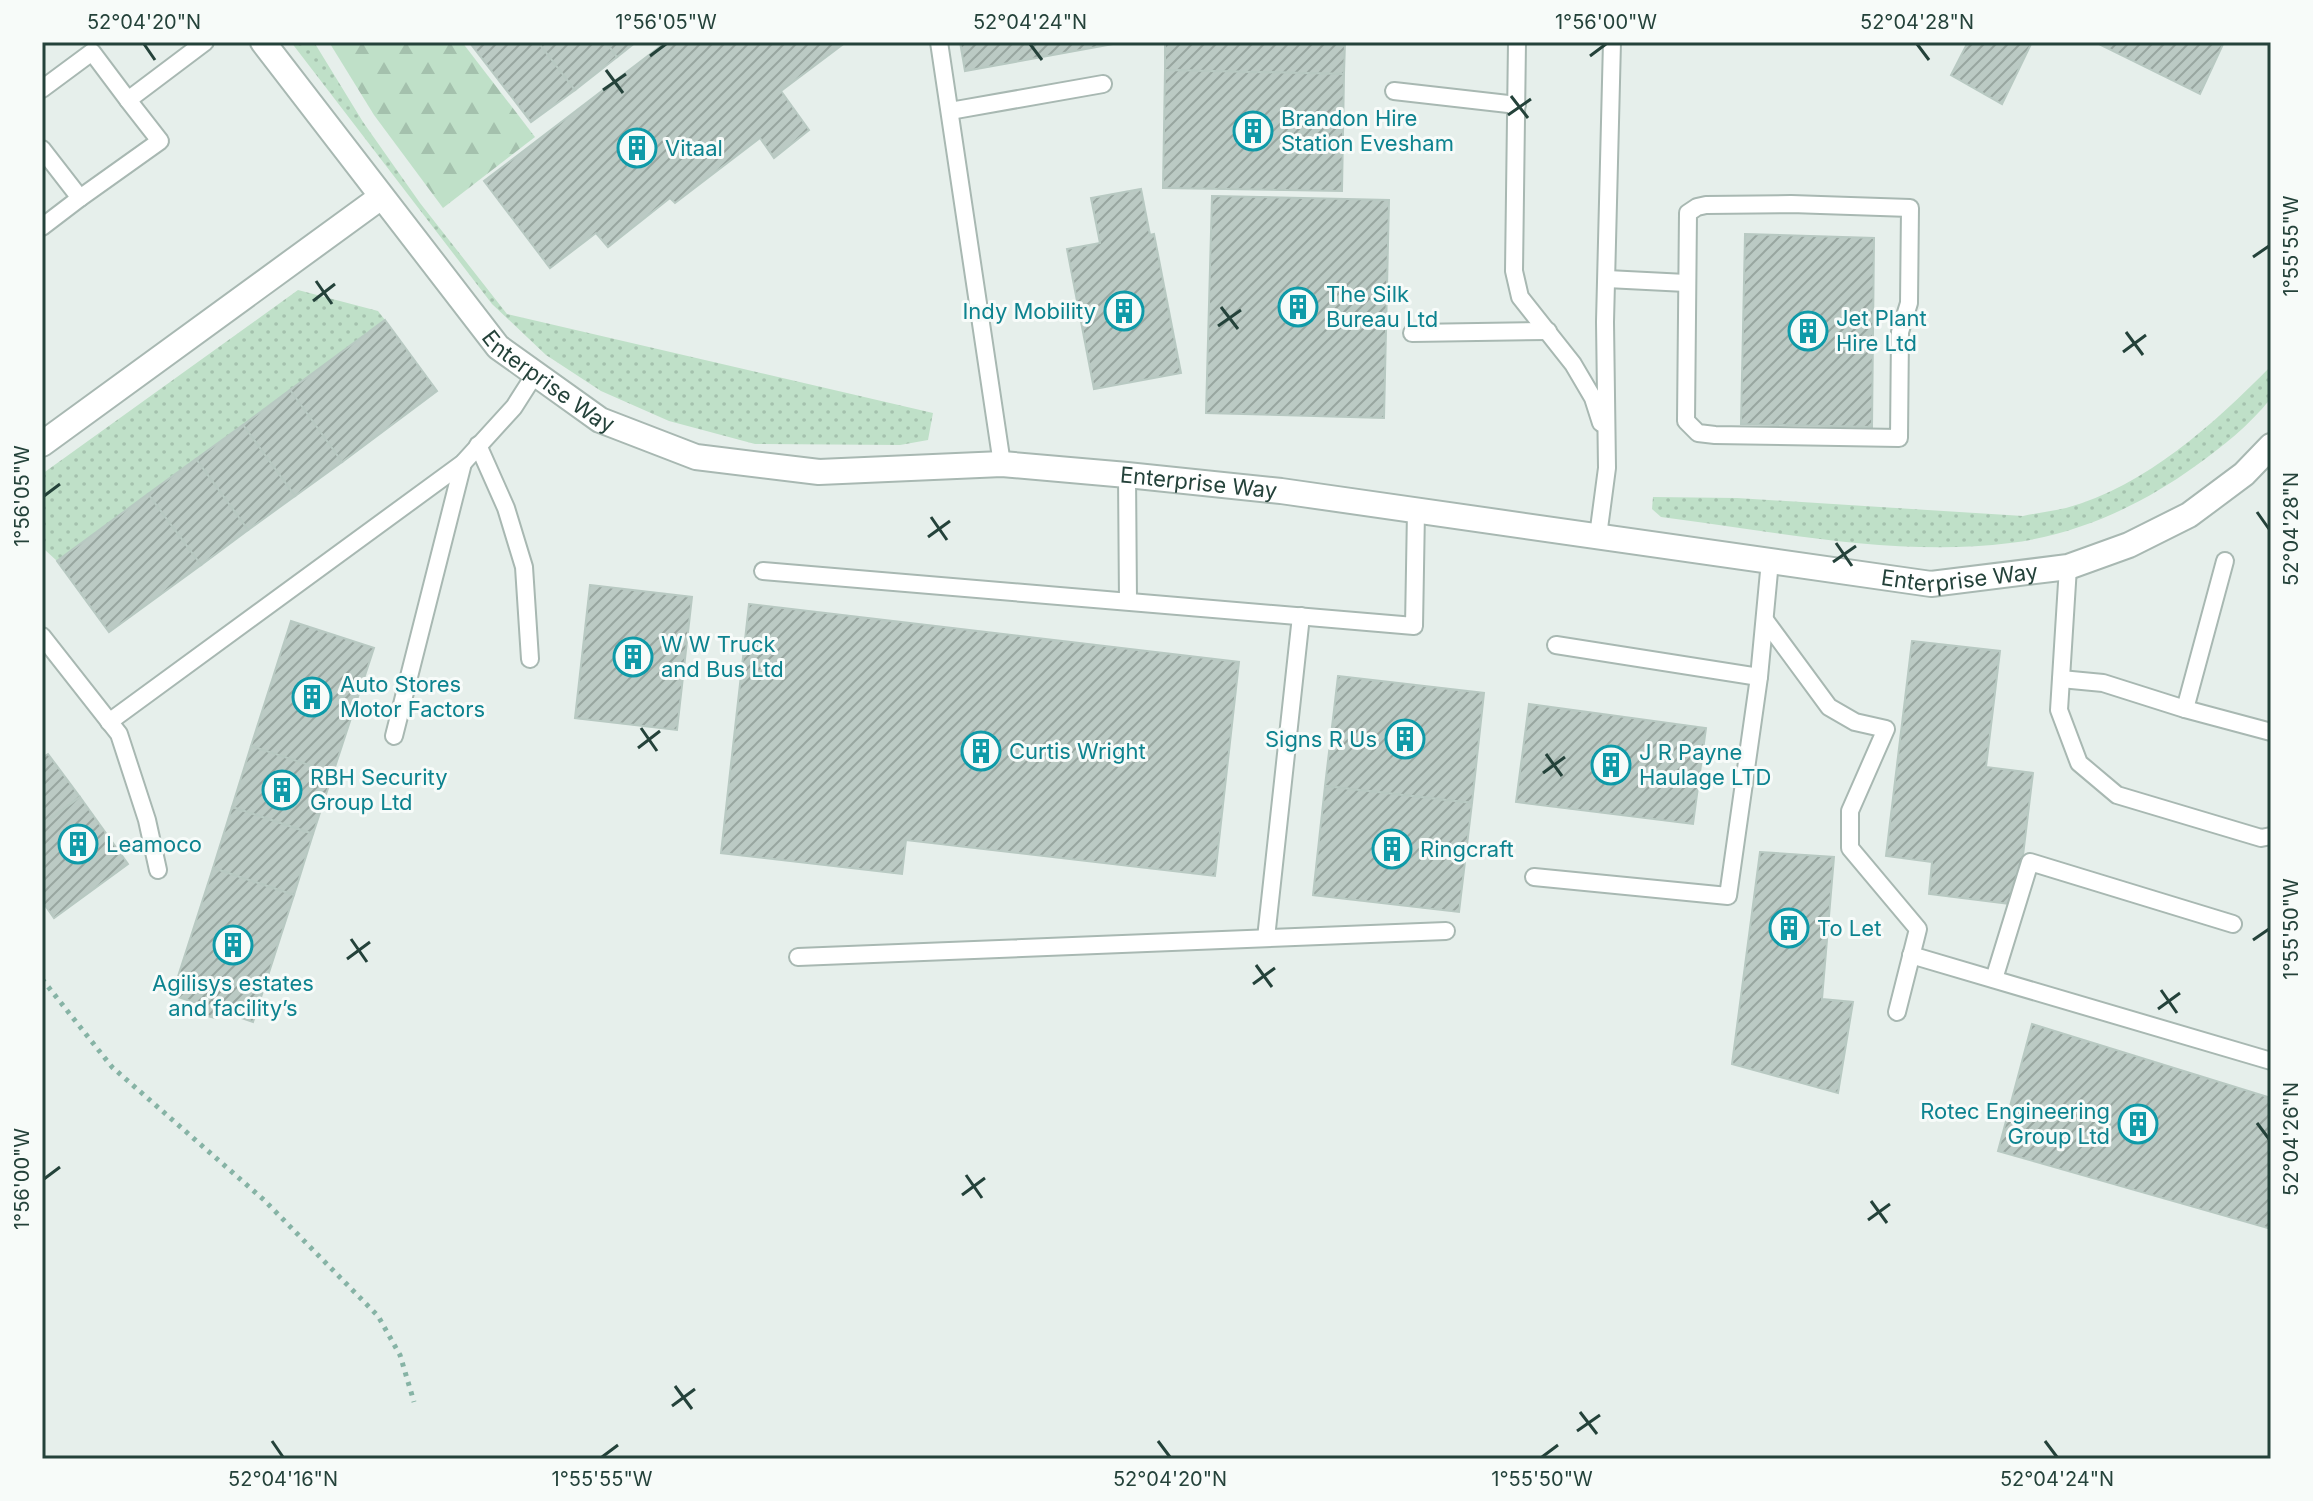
<svg xmlns="http://www.w3.org/2000/svg" width="2313" height="1501" font-family="Inter,sans-serif">
  <defs>
    <pattern id="grass-dots" width="8" height="8" patternUnits="userSpaceOnUse" patternTransform="scale(2)"><rect width="8" height="8" fill="#bfe0c8"/><path d="M2 2h.1M6 6h.1" fill="none" stroke="#a4c1ad" stroke-width="1.8" stroke-linecap="round"/></pattern>
    <pattern id="forest-firs" width="22" height="20" patternUnits="userSpaceOnUse" patternTransform="scale(2)"><rect width="22" height="20" fill="#bfe0c8"/><path d="M5 1l3.5 6h-7zM16 11l3.5 6h-7z" fill="#a4c1ad"/></pattern>
    <pattern id="building-hatch" width="6" height="6" patternUnits="userSpaceOnUse" patternTransform="scale(2)"><rect width="6" height="6" fill="#bbcac4"/><path d="M-1 1l2-2M0 6l6-6M5 7l2-2" fill="none" stroke="#98a6a0"/></pattern>
  </defs>
  <rect width="100%" height="100%" fill="#e6efeb"/>
  <g fill="url(#grass-dots)">
    <path d="M291 42H314L363 122 420 203 507 314 933 413 928 440 900 445 755 444 669 421 601 391 546 355 492 304Z"/>
    <path d="M298 290 378 311 385 320 57 561 44 549 42 550V474Z"/>
    <path d="M2271 366V398C2250 425 2222 447 2194 467 2140 506 2076 535 2010 543 1901 557 1784 533 1676 519L1661 517 1652 509 1653 497 1737 498 2023 516C2037 513 2052 511 2066 508 2146 486 2214 424 2271 366Z"/>
  </g>
  <path fill="url(#forest-firs)" d="M329 42H462L535 137 443 208 374 115Z"/>
  <g fill="url(#building-hatch)" stroke="#b8c9c2" stroke-width="2">
    <path d="M538 42 575 90 531 122 470 43Z"/>
    <path d="M538 42H606L617 57 575 90Z"/>
    <path d="M606 42H636L617 57Z"/>
    <path d="M666 42H846L781 91 809 130 774 158 760 138 675 203 670 198 608 247 596 233 550 268 484 181Z"/>
    <path d="M960 42H1119V43L965 71Z"/>
    <path d="M1165 42H1345L1344 74 1165 70Z"/>
    <path d="M1968 42H2032L2002 104 1951 75Z"/>
    <path d="M2095 42H2224L2200 94Z"/>
    <path d="M1165 70 1344 74 1342 191 1163 188Z"/>
    <path d="M1141 189 1150 235 1154 234 1181 373 1094 389 1067 249 1100 243 1091 198Z"/>
    <path d="M1212 196 1389 200 1384 418 1206 413Z"/>
    <path d="M1745 234 1874 238 1872 427 1741 424Z"/>
    <path d="M385 320 437 391 342 462 290 390Z"/>
    <path d="M290 390 342 462 295 496 243 425Z"/>
    <path d="M243 425 295 496 248 530 196 459Z"/>
    <path d="M196 459 248 530 201 565 148 494Z"/>
    <path d="M148 494 201 565 109 632 57 561Z"/>
    <path d="M590 585 692 597 677 730 575 718Z"/>
    <path d="M749 604 1239 662 1215 876 906 840 902 874 721 853Z"/>
    <path d="M291 621 374 648 333 773 251 746Z"/>
    <path d="M1912 641 2000 651 1986 767 2033 773 2017 905 1929 894 1932 862 1886 856Z"/>
    <path d="M1338 676 1484 693 1472 803 1325 786Z"/>
    <path d="M1529 704 1706 728 1693 824 1516 802Z"/>
    <path d="M251 746 333 773 313 834 232 807Z"/>
    <path d="M48 754 80 797 42 825V758Z"/>
    <path d="M1325 786 1472 803 1459 912 1313 895Z"/>
    <path d="M80 797 128 864 54 918 42 901V825Z"/>
    <path d="M232 807 313 834 294 895 213 868Z"/>
    <path d="M1760 852 1834 857 1822 999 1853 1002 1838 1093 1732 1064Z"/>
    <path d="M213 868 294 895 253 1022 218 1010 215 1018 204 1015 206 1006 172 995Z"/>
    <path d="M2032 1024 2271 1098V1229L1998 1151Z"/>
  </g>
  <g fill="none" stroke-linecap="round" stroke-linejoin="round">
    <g stroke="#a8b8b2" stroke-width="20">
      <g id="service">
        <path d="M939 42 1002 464"/>
        <path d="M1517 42 1514 271 1520 297 1573 364 1593 398 1601 423"/>
        <path d="M42 89 92 52 128 100 205 42"/>
        <path d="M1394 91 1517 105"/>
        <path d="M950 111 1103 84"/>
        <path d="M42 149 80 198 42 227"/>
        <path d="M80 198 160 141 128 100"/>
        <path d="M1791 204 1910 208 1909 303 1900 332 1899 438 1715 435 1698 433 1686 421 1688 213 1697 207 1706 205Z"/>
        <path d="M1607 279 1686 283"/>
        <path d="M1412 333 1548 331"/>
        <path d="M478 445 506 508 524 567 530 659"/>
        <path d="M1127 475 1128 601"/>
        <path d="M1598 536 1607 468 1605 322 1612 42"/>
        <path d="M2068 567 2059 710 2079 763 2117 795 2261 838 2271 836"/>
        <path d="M763 571 1414 626 1416 511"/>
        <path d="M1765 620 1829 707 1855 722 1886 729 1850 811V848L1918 929 1897 1012"/>
        <path d="M42 636 119 734 147 820 158 870"/>
        <path d="M1556 645 1759 677 1770 561"/>
        <path d="M2061 679 2103 683 2185 709 2225 561"/>
        <path d="M2185 709 2271 732"/>
        <path d="M109 722 463 463 514 407 535 374"/>
        <path d="M394 736 463 463"/>
        <path d="M1534 877 1728 896 1759 677"/>
        <path d="M1266 938 1301 616"/>
        <path d="M1911 955 2271 1061"/>
        <path d="M798 957 1446 931"/>
        <path d="M1994 979 2030 862 2233 924"/>
      </g>
    </g>
    <g stroke="#a8b8b2" stroke-width="28">
      <g id="minor">
        <path id="s1" d="M263 42 498 347 600 420 696 457 819 472 1002 464 1127 475 1281 491 1931 584 2068 567 2129 545 2189 515 2244 474 2271 446"/>
        <path d="M42 444 381 197"/>
      </g>
    </g>
    <path stroke="#86b3a5" stroke-width="5" stroke-dasharray="4 6" stroke-linecap="butt" d="M42 979 112 1067 264 1200 378 1316 400 1355 414 1402"/>
    <use href="#service" stroke="#fff" stroke-width="16"/>
    <use href="#minor" stroke="#fff" stroke-width="24"/>
  </g>
  <path fill="none" stroke="#24423a" stroke-width="3" d="M144 44 155 60M1030 44 1042 60M1917 44 1929 60M650 56 666 44M1590 56 1606 44M606 70 623 93M603 90 626 74M1511 96 1528 118M1508 115 1531 99M2253 257 2269 246M316 281 332 304M313 301 335 284M1221 307 1238 329M1218 326 1241 310M2126 332 2143 355M2123 352 2146 335M44 496 60 484M2257 512 2269 529M931 517 947 540M928 537 950 521M1836 543 1852 566M1833 562 1856 546M641 728 657 751M638 748 660 731M1546 754 1562 776M1543 773 1565 757M351 939 367 962M2253 940 2269 929M347 959 370 942M1256 965 1272 987M1253 984 1275 968M2161 990 2177 1013M2158 1009 2180 993M2257 1123 2269 1139M966 1175 982 1198M44 1179 60 1167M962 1195 985 1178M1871 1201 1887 1223M1868 1220 1890 1204M675 1386 692 1409M672 1406 695 1389M1580 1412 1597 1434M1577 1431 1600 1415M272 1441 283 1457M1158 1441 1170 1457M2045 1441 2057 1457M602 1457 618 1445M1542 1457 1558 1445"/>
  <defs>
    <g id="building-ring" transform="scale(2)"><circle r="9.5" fill="#f7fbf9" stroke="#0f9aa8" stroke-width="1.5"/><path d="M-4-6H4V6H1V3H-1V6H-4ZM-2.5-4.3h1.7v1.8h-1.7ZM.8-4.3h1.7v1.8H.8ZM-2.5-1h1.7V.8h-1.7ZM.8-1h1.7V.8H.8Z" fill="#0f9aa8"/></g>
  </defs>
  <g fill-rule="evenodd">
    <use href="#building-ring" x="1253" y="131"/>
    <use href="#building-ring" x="637" y="148"/>
    <use href="#building-ring" x="1298" y="307"/>
    <use href="#building-ring" x="1124" y="311"/>
    <use href="#building-ring" x="1808" y="331"/>
    <use href="#building-ring" x="633" y="657"/>
    <use href="#building-ring" x="312" y="697"/>
    <use href="#building-ring" x="1405" y="739"/>
    <use href="#building-ring" x="981" y="751"/>
    <use href="#building-ring" x="1611" y="765"/>
    <use href="#building-ring" x="282" y="790"/>
    <use href="#building-ring" x="78" y="844"/>
    <use href="#building-ring" x="1392" y="849"/>
    <use href="#building-ring" x="1789" y="928"/>
    <use href="#building-ring" x="233" y="945"/>
    <use href="#building-ring" x="2138" y="1124"/>
  </g>
  <g text-anchor="middle" dominant-baseline="central" stroke-width="6" stroke-linejoin="round" paint-order="stroke">
    <g font-size="22" fill="#0d838f" stroke="#f7fbf9" text-anchor="start">
      <text x="1281" y="118">Brandon Hire<tspan x="1281" dy="25">Station Evesham</tspan></text>
      <text x="665" y="148">Vitaal</text>
      <text x="1326" y="294">The Silk<tspan x="1326" dy="25">Bureau Ltd</tspan></text>
      <text x="1096" y="311" text-anchor="end">Indy Mobility</text>
      <text x="1836" y="318">Jet Plant<tspan x="1836" dy="25">Hire Ltd</tspan></text>
      <text x="661" y="644">W W Truck<tspan x="661" dy="25">and Bus Ltd</tspan></text>
      <text x="340" y="684">Auto Stores<tspan x="340" dy="25">Motor Factors</tspan></text>
      <text x="1377" y="739" text-anchor="end">Signs R Us</text>
      <text x="1009" y="751">Curtis Wright</text>
      <text x="1639" y="752">J R Payne<tspan x="1639" dy="25">Haulage LTD</tspan></text>
      <text x="310" y="777">RBH Security<tspan x="310" dy="25">Group Ltd</tspan></text>
      <text x="106" y="844">Leamoco</text>
      <text x="1420" y="849">Ringcraft</text>
      <text x="1817" y="928">To Let</text>
      <text x="233" y="983" text-anchor="middle">Agilisys estates<tspan x="233" dy="25">and facility’s</tspan></text>
      <text x="2110" y="1111" text-anchor="end">Rotec Engineering<tspan x="2110" dy="25">Group Ltd</tspan></text>
    </g>
    <g font-size="22" fill="#24423a" stroke="#f7fbf9">
      <text stroke="none"><textPath href="#s1" startOffset="446">Enterprise Way</textPath></text>
      <text stroke="none"><textPath href="#s1" startOffset="1118">Enterprise Way</textPath></text>
      <text stroke="none"><textPath href="#s1" startOffset="1886">Enterprise Way</textPath></text>
    </g>
  </g>
  <rect width="2313" height="1501" fill="none" stroke="#f7fbf9" stroke-width="88"/>
  <rect x="44" y="44" width="2225" height="1413" fill="none" stroke="#24423a" stroke-width="3"/>
  <g font-size="20" text-anchor="middle" fill="#24423a">
    <text x="144" y="29">52°04'20"N</text>
    <text x="666" y="29">1°56'05"W</text>
    <text x="1030" y="29">52°04'24"N</text>
    <text x="1606" y="29">1°56'00"W</text>
    <text x="1917" y="29">52°04'28"N</text>
    <text transform="translate(2291 246) rotate(-90)" y="7">1°55'55"W</text>
    <text transform="translate(22 496) rotate(-90)" y="7">1°56'05"W</text>
    <text transform="translate(2291 529) rotate(-90)" y="7">52°04'28"N</text>
    <text transform="translate(2291 929) rotate(-90)" y="7">1°55'50"W</text>
    <text transform="translate(2291 1139) rotate(-90)" y="7">52°04'26"N</text>
    <text transform="translate(22 1179) rotate(-90)" y="7">1°56'00"W</text>
    <text x="283" y="1486">52°04'16"N</text>
    <text x="602" y="1486">1°55'55"W</text>
    <text x="1170" y="1486">52°04'20"N</text>
    <text x="1542" y="1486">1°55'50"W</text>
    <text x="2057" y="1486">52°04'24"N</text>
  </g>
</svg>
